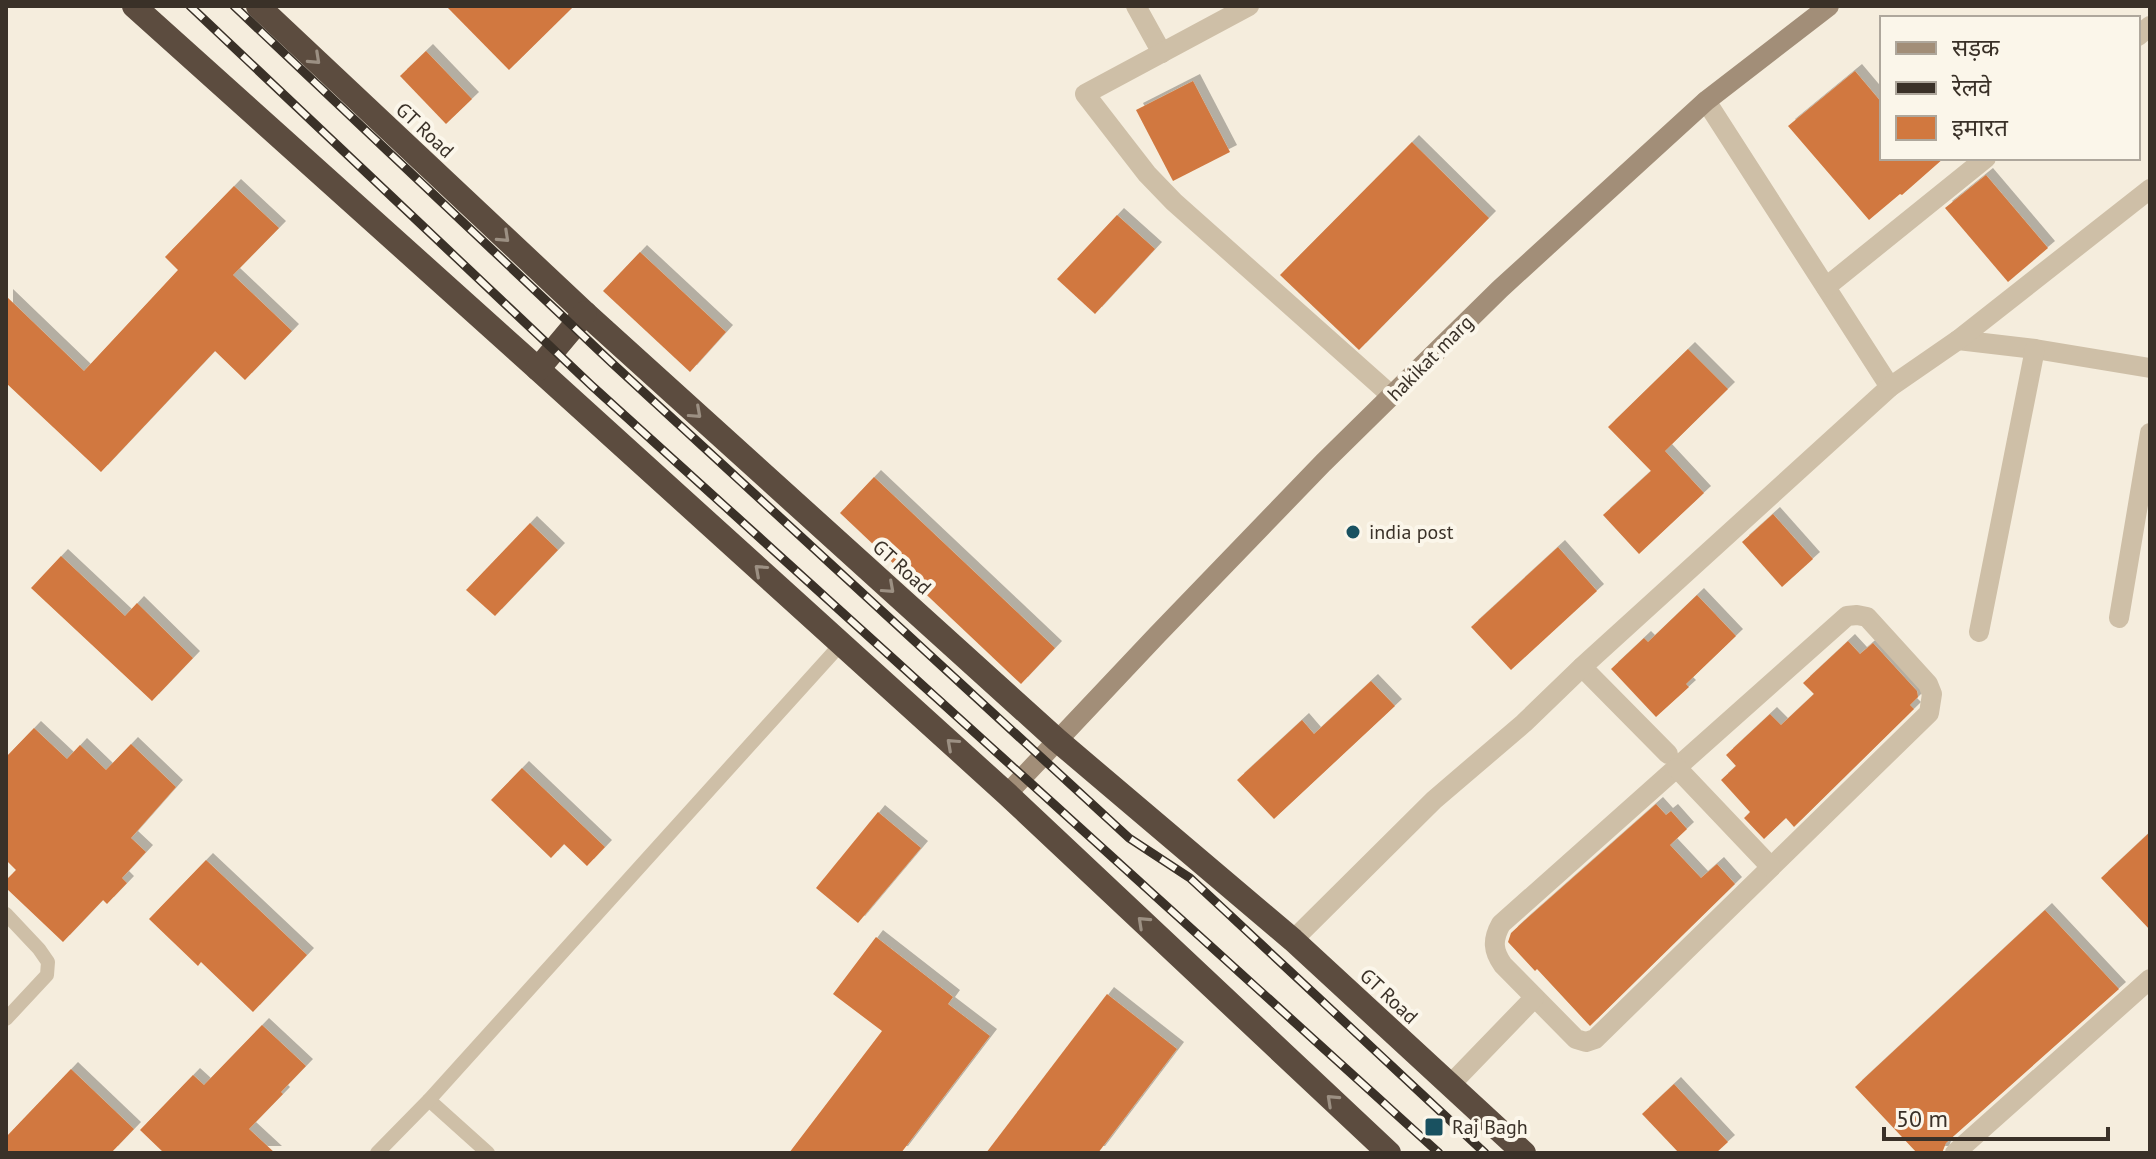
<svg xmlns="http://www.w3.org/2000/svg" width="2156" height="1159" font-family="'PT Sans','Noto Sans Devanagari',sans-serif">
  <defs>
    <filter id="shadow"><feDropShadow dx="7" dy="-7" stdDeviation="0" flood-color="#0004"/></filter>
  </defs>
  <rect width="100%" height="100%" fill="#f5eddd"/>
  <g fill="#d1783f" filter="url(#shadow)">
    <path d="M446 6H574L509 70Z"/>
    <path d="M426 51 472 99 446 124 400 76Z"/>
    <path d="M1855 71 1882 103V158H1944L1902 195 1900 194 1869 220 1788 126Z"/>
    <path d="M1193 81 1230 152 1173 181 1136 110Z"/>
    <path d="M1412 142 1489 218 1359 350 1280 275Z"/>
    <path d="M1986 175 2048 248 2008 282 1945 208Z"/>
    <path d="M234 186 279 228 233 275 292 331 245 380 215 351 101 472 6 383V296L84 371 178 270 165 257Z"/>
    <path d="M1117 215 1155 249 1095 314 1057 279Z"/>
    <path d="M640 252 726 332 690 372 603 291Z"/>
    <path d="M1688 349 1728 389 1665 451 1704 493 1639 554 1603 515 1651 471 1608 427Z"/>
    <path d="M874 477 1055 648 1021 684 840 513Z"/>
    <path d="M1773 514 1813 559 1782 587 1742 542Z"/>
    <path d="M530 523 558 550 495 616 466 590Z"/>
    <path d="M1558 547 1597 591 1511 670 1471 627Z"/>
    <path d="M61 556 125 616 137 603 193 658 152 701 31 588Z"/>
    <path d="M1697 595 1736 636 1686 684 1689 687 1656 717 1611 669 1644 638 1648 642Z"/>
    <path d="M1848 641 1860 654 1873 643 1917 691 1918 697 1910 705 1914 709 1794 827 1786 818 1764 839 1744 818 1750 812 1721 780 1736 766 1726 755 1770 714 1781 725 1814 694 1803 683Z"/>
    <path d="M1371 681 1395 706 1274 819 1237 780 1302 720 1314 734Z"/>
    <path d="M34 728 67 759 80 745 106 770 131 744 176 787 131 838 146 852 122 878 127 883 107 904 103 900 63 942 6 888V880L16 870 6 860V757Z"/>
    <path d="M522 768 605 847 587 866 564 844 551 858 491 800Z"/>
    <path d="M1656 804 1666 815 1671 811 1687 829 1670 845 1701 878 1717 864 1735 884 1590 1026 1537 969 1535 971 1508 942 1511 933 1524 921Z"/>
    <path d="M878 812 921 848 858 923 816 888Z"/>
    <path d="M2150 832V930L2101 878Z"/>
    <path d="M206 860 307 955 253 1012 201 962 198 966 149 919Z"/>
    <path d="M2045 910 2119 989 1946 1143 1942 1153H1917L1855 1087Z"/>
    <path d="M876 937 953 997 948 1004 990 1036 901 1153H789L882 1031 833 994Z"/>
    <path d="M1107 994 1177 1049 1098 1153H986Z"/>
    <path d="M262 1025 306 1066 281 1092 283 1094 249 1129 275 1153H164L140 1130 193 1075 204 1085Z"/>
    <path d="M71 1069 134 1129 111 1153H6V1137Z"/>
    <path d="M1674 1084 1728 1142 1716 1153H1679L1642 1114Z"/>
  </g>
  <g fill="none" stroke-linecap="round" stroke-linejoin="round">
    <g stroke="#cebfa7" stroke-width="14">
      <path d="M6 914 39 949 48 962 47 975 6 1019"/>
      <path d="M429 1100 488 1153"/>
      <path d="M377 1153 429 1100 842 643"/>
    </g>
    <g stroke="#cebfa7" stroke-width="20">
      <path d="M1136 6 1162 53"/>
      <path d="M1249 6 1085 94 1147 174 1174 202 1392 396"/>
      <path d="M2138 36 2150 26"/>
      <path d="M1706 101 1890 387"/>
      <path d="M1826 287 1986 158"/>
      <path d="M1958 340 2035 349 2150 368"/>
      <path d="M1857 615 1867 617 1928 684 1932 694 1929 713 1595 1039 1586 1042 1576 1039 1503 965C1493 951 1492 940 1501 924L1847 616Z"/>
      <path d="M2119 618 2150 433"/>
      <path d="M1979 632 2035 349"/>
      <path d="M1582 667 1668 754"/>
      <path d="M1677 768 1771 867"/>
      <path d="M1293 940 1434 800 1524 723 1582 667 1890 387 1958 340 2150 189"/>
      <path d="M1450 1085 1534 998"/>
      <path d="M1955 1153 2150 979"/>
    </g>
    <path stroke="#a28e78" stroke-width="20" d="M1007 794 1157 635 1323 463 1500 289 1706 101 1829 6"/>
    <g stroke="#5c4c3f" stroke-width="24">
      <path d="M134 6 538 369 1007 794 1389 1153"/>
      <path d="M258 6 585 313 1057 740 1293 940 1524 1153"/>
      <path d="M538 369 585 313"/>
    </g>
    <g stroke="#3a3128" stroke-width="9">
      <g id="rail">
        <path d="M190 6 591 385 1439 1153"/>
        <path d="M234 6 612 363 1129 838 1190 878 1485 1153"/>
      </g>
    </g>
    <use href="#rail" stroke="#fbf6ea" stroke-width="6" stroke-dasharray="18" stroke-linecap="butt"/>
  </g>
  <defs><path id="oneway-chevron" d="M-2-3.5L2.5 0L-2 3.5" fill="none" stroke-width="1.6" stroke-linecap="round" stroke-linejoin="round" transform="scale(2)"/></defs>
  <g stroke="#9c9083">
    <use href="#oneway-chevron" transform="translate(315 59) rotate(43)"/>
    <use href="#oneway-chevron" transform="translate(504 237) rotate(43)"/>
    <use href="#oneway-chevron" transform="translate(696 413) rotate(42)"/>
    <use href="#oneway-chevron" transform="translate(760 570) rotate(-138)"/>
    <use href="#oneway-chevron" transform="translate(889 588) rotate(42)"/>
    <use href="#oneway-chevron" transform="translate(952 744) rotate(-138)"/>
    <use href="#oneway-chevron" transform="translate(1143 922) rotate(-137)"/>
    <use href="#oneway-chevron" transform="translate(1332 1100) rotate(-137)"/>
  </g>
  <g fill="#195160" stroke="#fbf6ea" stroke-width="3">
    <circle cx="1353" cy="532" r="8"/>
    <rect x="1424" y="1117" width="20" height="20" rx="4"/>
  </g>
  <g text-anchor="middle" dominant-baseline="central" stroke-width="8" stroke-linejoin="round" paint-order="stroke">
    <g font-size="20" fill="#3a3128" stroke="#fbf6ea">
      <text transform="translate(425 130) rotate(43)">GT Road</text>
      <text transform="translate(1430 358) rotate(-45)">hakikat marg</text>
      <text transform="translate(902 567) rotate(42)">GT Road</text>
      <text transform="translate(1389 996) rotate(43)">GT Road</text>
    </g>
    <g font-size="20" fill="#3a3128" stroke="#fbf6ea" text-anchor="start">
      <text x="1369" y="532">india post</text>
      <text x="1452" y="1127">Raj Bagh</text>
    </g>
  </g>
  <rect width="2156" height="1159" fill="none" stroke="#3a3128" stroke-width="16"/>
  <rect x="1880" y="16" width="260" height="144" fill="#fbf6ea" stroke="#aea79c" stroke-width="2"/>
  <rect x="1896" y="42" width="40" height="12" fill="#a28e78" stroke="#aea79c" stroke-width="2"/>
  <text x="1952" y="56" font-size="24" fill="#3a3128">सड़क</text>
  <rect x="1896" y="82" width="40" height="12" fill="#3a3128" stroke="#aea79c" stroke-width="2"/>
  <text x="1952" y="96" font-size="24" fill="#3a3128">रेलवे</text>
  <rect x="1896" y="116" width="40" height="24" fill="#d1783f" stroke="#aea79c" stroke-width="2"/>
  <text x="1952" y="136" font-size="24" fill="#3a3128">इमारत</text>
  <path d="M1884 1127v12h224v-12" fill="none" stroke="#3a3128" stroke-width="4"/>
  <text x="1896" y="1127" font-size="24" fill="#3a3128" stroke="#fbf6ea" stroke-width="6" paint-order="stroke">50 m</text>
</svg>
